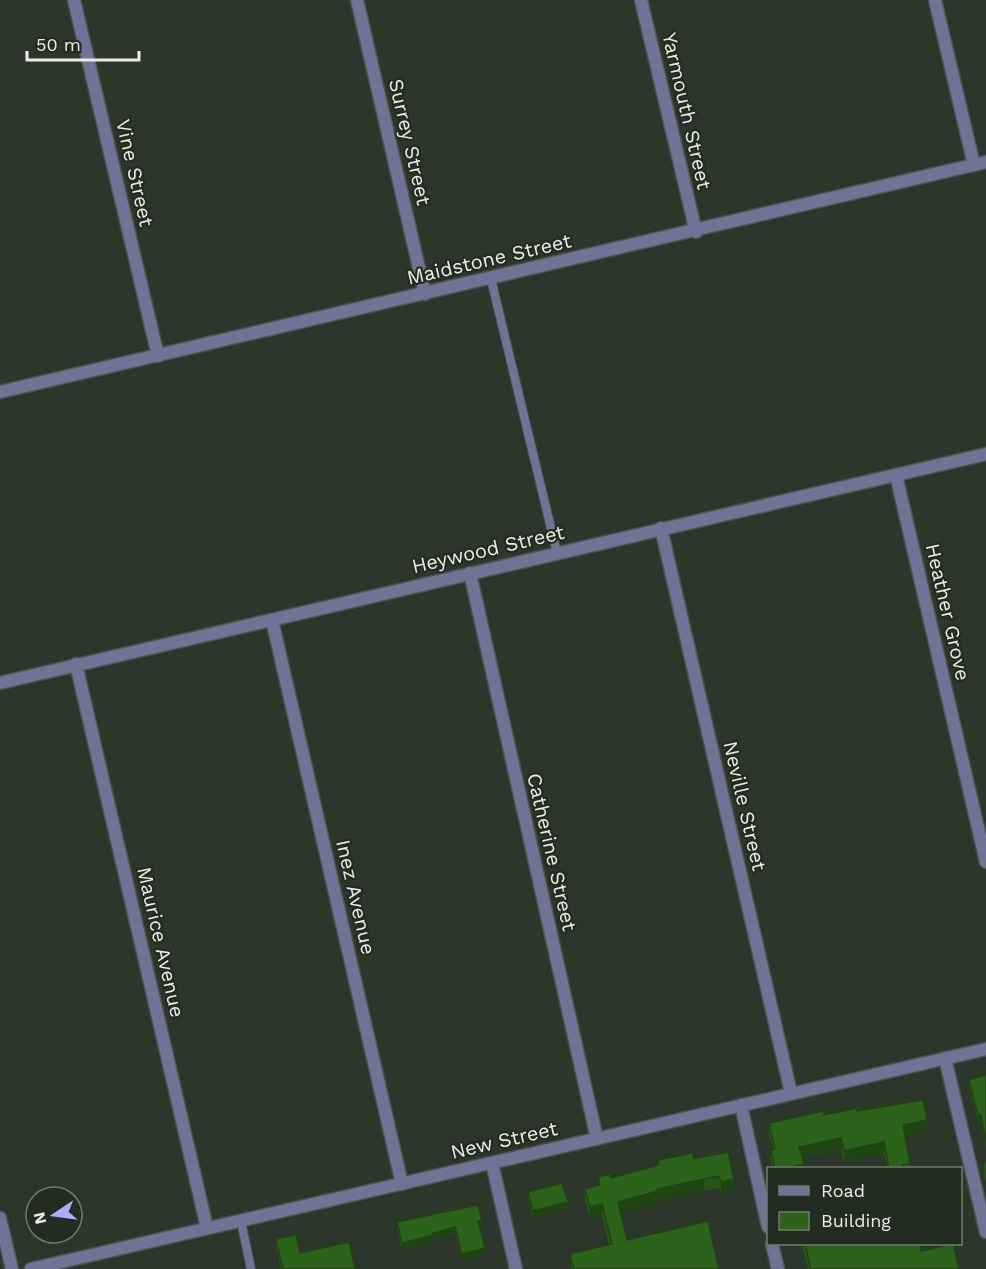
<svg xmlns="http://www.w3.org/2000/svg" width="986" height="1269" font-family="'Work Sans',sans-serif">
  <rect width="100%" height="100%" fill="#2d362b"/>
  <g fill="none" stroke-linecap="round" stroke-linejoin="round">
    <g stroke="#4b5449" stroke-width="10">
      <g id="lane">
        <path d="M491 279 557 553"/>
        <path d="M241 1221 251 1269"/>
      </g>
    </g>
    <g stroke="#4b5449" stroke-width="15">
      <g id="street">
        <path d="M74 0 158 356"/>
        <path d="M357 0 425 294"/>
        <path d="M641 0 696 232"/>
        <path d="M935 0 974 165"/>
        <path d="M0 392 986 162"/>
        <path d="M896 475 986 862"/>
        <path d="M661 528 791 1093"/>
        <path d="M470 573 597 1139"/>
        <path d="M272 620 402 1184"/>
        <path d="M76 664 207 1228"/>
        <path d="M0 683 986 454"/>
        <path d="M945 1058 986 1232"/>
        <path d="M741 1105 768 1227"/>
        <path d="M492 1163 516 1269"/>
        <path d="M0 1218 12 1269"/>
        <path d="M772 1244 778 1269"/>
        <path d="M31 1269 986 1049"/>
      </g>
    </g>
    <use href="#lane" stroke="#707396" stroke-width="8"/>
    <use href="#street" stroke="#707396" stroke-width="12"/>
  </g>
  <g fill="#265517">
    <path d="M986 1075V1149L981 1121 978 1122 969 1086V1080Z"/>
    <path d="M857 1111 927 1131 905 1136 910 1163V1168H887L884 1154 844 1162 841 1149 802 1158 804 1168H773L771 1161V1150H773L769 1134V1123Z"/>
    <path d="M728 1152 734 1191 721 1194 719 1188 704 1191 658 1201V1203L620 1213 627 1240 719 1269H571L570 1254 609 1245 602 1216 590 1219 585 1201V1189L598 1185V1177L611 1178 658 1165V1160L694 1159Z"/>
    <path d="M986 1162V1183L984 1176V1163Z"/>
    <path d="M528 1192 568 1209 533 1218 528 1199Z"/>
    <path d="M397 1222 482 1227 480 1228 485 1254 462 1260 455 1234 433 1239V1242L402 1249 397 1229Z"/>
    <path d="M276 1239 300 1253 355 1269H281L276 1248Z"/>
    <path d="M802 1244H920L921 1251 959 1269H808Z"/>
  </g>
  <g fill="#1f4513">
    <path d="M978 1115H981V1121L978 1122Z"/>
    <path d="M927 1120V1131L903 1136V1125Z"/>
    <path d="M841 1138V1149L799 1158V1147Z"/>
    <path d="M884 1142V1154L844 1162V1151Z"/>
    <path d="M804 1164V1168H786Z"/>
    <path d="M704 1179V1191L658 1201V1203L618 1214V1202L657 1189Z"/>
    <path d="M734 1179V1191L721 1194V1182Z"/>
    <path d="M568 1202V1209L533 1218V1211Z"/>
    <path d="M602 1204V1216L590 1219V1207Z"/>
    <path d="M482 1220V1227L478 1228V1221Z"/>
    <path d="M455 1227V1234L433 1239V1242L402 1249V1243L433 1233Z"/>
    <path d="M485 1248V1254L462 1260V1254Z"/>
  </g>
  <g fill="#2c631b" stroke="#1f4513" stroke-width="1.5">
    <path d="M986 1075V1142L981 1115H978L969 1080Z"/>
    <path d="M923 1100 927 1120 903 1125 910 1163 902 1165 903 1168H889L884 1142 844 1151 841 1138 799 1147 804 1164 786 1168H775L771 1150 775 1149 769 1123 824 1111V1115L857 1108V1111Z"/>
    <path d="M728 1152 734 1179 721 1182 719 1176 704 1179 657 1189 658 1191 618 1202 627 1240 708 1221 719 1269H574L570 1254 612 1244 602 1204 590 1207 585 1189 600 1185 598 1177 610 1174 611 1178 659 1165 658 1160 692 1153 694 1159Z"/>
    <path d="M830 1166 831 1168H821Z"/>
    <path d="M562 1183 568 1202 533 1211 528 1192Z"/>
    <path d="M478 1205 482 1220 478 1221 485 1248 462 1254 455 1227 433 1233V1235L402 1243 397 1222Z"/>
    <path d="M296 1235 300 1253 349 1242 355 1269H283L276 1239Z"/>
    <path d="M805 1244H920L921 1251 953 1244 959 1269H811Z"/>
  </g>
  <g text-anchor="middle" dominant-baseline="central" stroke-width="4.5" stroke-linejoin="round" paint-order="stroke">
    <g font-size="20" fill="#e9efe7" stroke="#232c21">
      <text transform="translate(687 111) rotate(77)">Yarmouth Street</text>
      <text transform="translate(410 142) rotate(77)">Surrey Street</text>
      <text transform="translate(135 173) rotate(77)">Vine Street</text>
      <text transform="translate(489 259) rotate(-13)">Maidstone Street</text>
      <text transform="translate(488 549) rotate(-13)">Heywood Street</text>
      <text transform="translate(948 612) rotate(77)">Heather Grove</text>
      <text transform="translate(745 806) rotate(77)">Neville Street</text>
      <text transform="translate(552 852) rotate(77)">Catherine Street</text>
      <text transform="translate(356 897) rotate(77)">Inez Avenue</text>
      <text transform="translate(161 942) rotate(77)">Maurice Avenue</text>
      <text transform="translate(504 1140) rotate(-13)">New Street</text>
    </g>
  </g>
  <rect x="767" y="1167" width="195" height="78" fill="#232c21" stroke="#727a70" stroke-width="1.5"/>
  <rect x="779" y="1186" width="30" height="9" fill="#707396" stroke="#727a70" stroke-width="1.5"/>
  <text x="821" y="1197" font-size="18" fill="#e9efe7">Road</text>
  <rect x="779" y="1212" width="30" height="18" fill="#2c631b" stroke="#727a70" stroke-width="1.5"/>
  <text x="821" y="1227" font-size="18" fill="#e9efe7">Building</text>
  <g transform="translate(54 1215) rotate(257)"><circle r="28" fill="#232c21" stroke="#727a70" stroke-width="1.5"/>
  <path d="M0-4.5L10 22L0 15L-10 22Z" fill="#abaffb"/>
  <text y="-9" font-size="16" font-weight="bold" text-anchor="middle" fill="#e9efe7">N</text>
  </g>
  <path d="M27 51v9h112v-9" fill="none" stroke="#e9efe7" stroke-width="3"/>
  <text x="36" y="51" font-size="18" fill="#e9efe7" stroke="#232c21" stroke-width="4.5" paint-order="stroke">50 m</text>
</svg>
